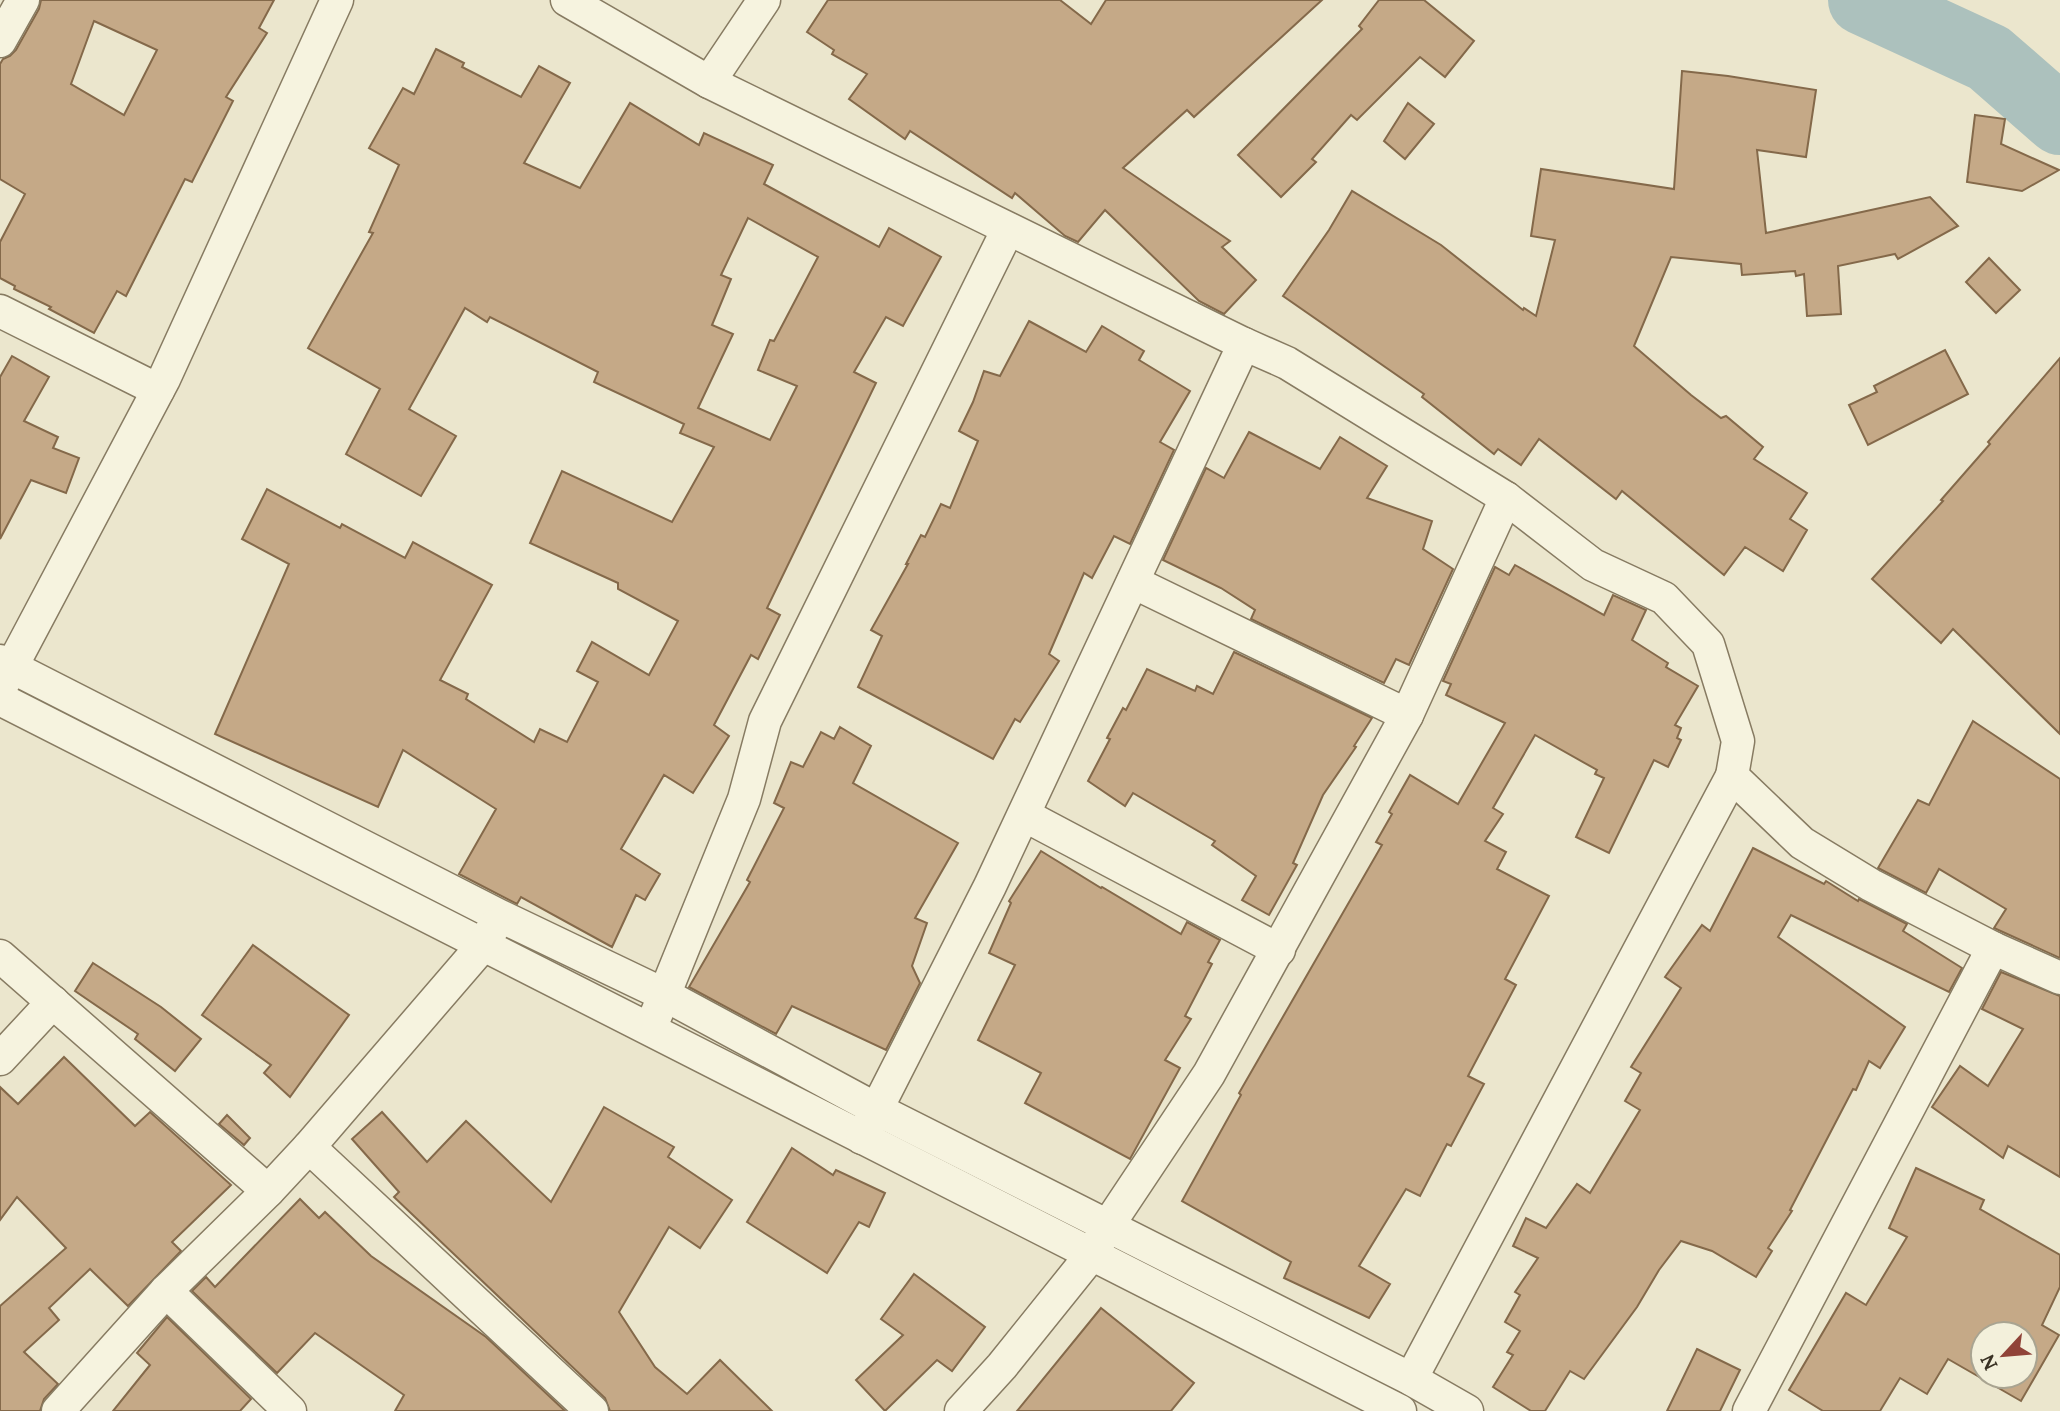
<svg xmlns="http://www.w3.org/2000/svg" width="2060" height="1411" font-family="Lora,serif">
  <rect width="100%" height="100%" fill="#ebe6cd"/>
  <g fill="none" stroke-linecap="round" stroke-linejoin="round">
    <path stroke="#acc1bd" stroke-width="70" d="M1863 0 1989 58 2060 120"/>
  </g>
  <g fill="#c5a987" stroke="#84694a" stroke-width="2" fill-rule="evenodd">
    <path d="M41 0H274L259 28 267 33 226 97 233 101 192 182 185 179 126 296 117 291 94 333 49 309 51 307 14 289 15 286 0 278V242L25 194 0 179V64L3 59 10 56 16 50 39 9ZM94 21 157 50 124 115 71 84Z"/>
    <path d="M828 0H1060L1091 24 1106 0H1322L1194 117 1187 110 1123 168 1230 241 1222 247 1256 280 1224 314 1199 301 1105 210 1078 242 1065 236 1015 193 1012 198 910 131 905 139 849 99 867 74 832 54 834 50 807 32Z"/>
    <path d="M1379 0H1424L1474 41 1445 77 1420 57 1357 120 1351 115 1312 159 1316 162 1281 197 1238 155 1362 29 1359 26Z"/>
    <path d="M436 49 464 63 462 67 521 97 539 66 570 83 524 163 580 188 630 103 699 145 704 133 773 165 764 184 879 247 889 228 941 257 903 326 886 317 854 372 876 383 767 608 780 615 758 659 751 655 714 725 729 736 693 793 664 775 621 849 660 874 645 900 636 895 612 947 521 897 517 904 459 874 496 809 403 750 378 807 215 734 289 564 242 539 267 489 340 528 342 524 405 558 413 542 492 585 440 680 468 694 466 699 534 742 540 729 567 742 598 682 577 671 592 642 649 675 678 621 618 589V583L530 543 562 471 672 522 714 447 680 433 684 424 594 382 598 372 490 317 487 322 465 308 409 409 456 436 421 496 346 454 380 389 308 348 373 233 369 232 399 165 369 148 403 88 414 94ZM748 218 818 257 774 341 770 340 758 370 797 386 770 440 698 408 733 334 712 325 731 279 721 275Z"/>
    <path d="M1682 71 1728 76 1816 90 1806 157 1757 150 1766 233 1930 197 1958 226 1898 259 1895 254 1838 266 1841 314 1807 316 1804 274 1796 276 1795 271 1742 275 1741 264 1671 257 1634 346 1691 395 1721 418 1726 416 1763 447 1754 459 1807 493 1790 519 1807 530 1783 571 1745 547 1724 575 1622 491 1616 499 1539 439 1521 465 1498 449 1494 454 1422 397 1424 394 1283 296 1329 230 1352 191 1441 245 1523 310 1524 308 1536 316 1555 240 1531 236 1541 169 1674 189Z"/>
    <path d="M1408 103 1434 124 1405 159 1384 141Z"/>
    <path d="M1975 115 2005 119 2001 144 2059 170 2022 191 1967 182Z"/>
    <path d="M1989 258 2020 290 1996 313 1966 282Z"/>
    <path d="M1029 321 1086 352 1102 326 1144 351 1139 360 1190 391 1160 442 1174 450 1130 544 1114 536 1092 578 1084 573 1049 654 1059 661 1020 722 1015 719 993 759 858 687 882 636 871 630 908 564H906L921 535 925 537 941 504 950 508 978 441 959 431 973 402 984 371 1000 376Z"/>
    <path d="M1945 350 1968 394 1868 445 1849 405 1877 392 1874 386Z"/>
    <path d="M12 356 49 377 24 421 58 437 53 448 79 458 66 493 31 480 0 539V377Z"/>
    <path d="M2060 358V734L1953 629 1941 643 1872 579 1943 501 1941 500 1990 444 1988 442Z"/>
    <path d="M1249 432 1320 469 1340 437 1387 466 1367 498 1432 521 1423 549 1453 569 1409 665 1396 659 1384 683 1251 619 1255 610 1221 588 1163 560 1206 468 1224 478Z"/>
    <path d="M1515 565 1604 615 1613 595 1646 610 1632 640 1668 663 1666 667 1698 686 1675 725 1681 728 1677 738 1681 740 1668 767 1654 760 1609 853 1576 837 1604 778 1595 774 1597 770 1535 735 1493 808 1503 814 1485 841 1506 852 1497 869 1549 896 1505 979 1516 985 1468 1076 1484 1084 1451 1146 1447 1144 1420 1196 1406 1189 1359 1266 1390 1284 1369 1318 1284 1278 1291 1262 1182 1201 1241 1095 1239 1093 1382 845 1376 842 1392 814 1389 812 1410 775 1458 804 1505 723 1446 695 1451 684 1443 681 1495 567 1509 575Z"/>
    <path d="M1234 652 1372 718 1354 746 1356 747 1323 795 1293 863 1297 865 1269 915 1242 900 1256 876 1212 845 1215 841 1133 793 1125 806 1088 781 1110 739 1107 738 1123 708 1126 710 1147 669 1195 691 1197 686 1213 694Z"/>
    <path d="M1973 721 2060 779V958L1994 928 2006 909 1939 869 1926 893 1878 868 1918 800 1929 805Z"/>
    <path d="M840 727 871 746 853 783 958 843 915 918 927 923 912 966 920 983 886 1050 792 1006 776 1034 689 987 750 882 747 880 784 808 774 803 791 762 803 767 821 732 834 739Z"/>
    <path d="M1753 848 1824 884 1826 881 1858 901 1859 899 1907 924 1903 931 1962 968 1949 992 1791 915 1778 937 1905 1027 1880 1068 1869 1061 1856 1090 1853 1089 1790 1210 1792 1211 1768 1248 1772 1251 1756 1277 1712 1251 1681 1241 1659 1270 1637 1307 1584 1379 1570 1371 1545 1411H1531L1493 1387 1513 1355 1507 1352 1520 1331 1505 1322 1520 1295 1515 1292 1538 1258 1513 1246 1526 1218 1546 1228 1577 1184 1590 1193 1640 1110 1625 1101 1641 1073 1631 1067 1681 988 1665 977 1702 925 1710 931Z"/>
    <path d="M1041 851 1101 888 1102 887 1181 934 1187 922 1220 940 1208 962 1212 964 1185 1016 1191 1019 1165 1060 1180 1068 1130 1159 1025 1103 1041 1073 978 1040 1015 965 989 953 1011 903 1009 901Z"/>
    <path d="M253 945 349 1015 290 1097 264 1073 271 1065 202 1015Z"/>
    <path d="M93 963 161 1007 201 1039 175 1071 135 1039 138 1034 75 991Z"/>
    <path d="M2001 972 2060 996V1177L2008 1146 2003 1158 1932 1107 1960 1066 1988 1086 2023 1029 1982 1009Z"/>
    <path d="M64 1057 135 1126 150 1112 231 1185 172 1242 181 1251 128 1306 90 1269 49 1308 59 1320 24 1352 58 1384 44 1399 40 1411H0V1306L66 1248 17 1197 0 1220V1087L18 1104Z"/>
    <path d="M604 1107 674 1147 668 1157 732 1200 700 1248 669 1227 619 1312 655 1367 687 1394 720 1360 772 1411H610L605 1398 394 1197 399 1192 352 1139 382 1112 427 1162 466 1121 551 1202Z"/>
    <path d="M227 1115 250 1138 244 1145 219 1124Z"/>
    <path d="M792 1148 833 1175 836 1170 885 1193 869 1227 859 1222 827 1273 747 1222Z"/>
    <path d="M1916 1168 1984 1200 1980 1209 2060 1255V1287L2042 1325 2059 1335 2021 1401 1948 1359 1927 1394 1900 1378 1880 1411H1823L1789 1390 1846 1293 1866 1305 1907 1237 1889 1228ZM1983 1334H2025V1376H1983Z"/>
    <path d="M300 1199 319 1218 325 1212 371 1256 486 1337 565 1411H395L404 1395 315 1333 277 1373 192 1291 206 1277 215 1287Z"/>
    <path d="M914 1274 985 1327 952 1371 937 1360 885 1411 856 1380 903 1335 881 1319Z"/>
    <path d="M1101 1308 1194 1383 1171 1411H1017Z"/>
    <path d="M167 1317 251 1399 240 1411H113L150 1365 137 1353Z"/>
    <path d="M1697 1349 1740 1370 1720 1411H1667Z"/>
  </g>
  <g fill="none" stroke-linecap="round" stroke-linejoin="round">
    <g stroke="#877b62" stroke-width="35">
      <g id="street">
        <path d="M567 0 709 82 1244 344"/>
        <path d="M0 41 23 0"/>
        <path d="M709 82 764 0"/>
        <path d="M0 311 158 390"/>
        <path d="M1133 582 1407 715"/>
        <path d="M0 661 500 916 665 995 876 1109 1411 1379 1467 1411"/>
        <path d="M2 685 164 379 337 0"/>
        <path d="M0 699 1400 1411"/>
        <path d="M1024 815 1279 950"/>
        <path d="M0 956 268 1191"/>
        <path d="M656 1015 744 799 765 721 1008 229"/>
        <path d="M0 1059 53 1002"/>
        <path d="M862 1138 990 886 1244 344 1287 363 1506 498 1593 565 1664 598 1708 644 1738 741 1732 776 1802 843 1871 885 1993 948 2060 978"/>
        <path d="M309 1147 592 1411"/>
        <path d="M166 1291 290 1411"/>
        <path d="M1411 1379 1732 776"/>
        <path d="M58 1411 166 1291 268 1191 309 1147 483 945 494 926"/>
        <path d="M961 1411 1002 1366 1092 1254 1107 1227 1209 1074 1407 715 1506 498"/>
        <path d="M1749 1411 1993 948"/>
      </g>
    </g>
    <use href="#street" stroke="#f6f3df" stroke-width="32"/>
  </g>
  <g transform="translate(2004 1355) rotate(244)"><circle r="33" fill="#f3f0db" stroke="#a9a491" stroke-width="2"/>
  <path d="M0-5L12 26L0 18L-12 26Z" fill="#904338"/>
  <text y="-10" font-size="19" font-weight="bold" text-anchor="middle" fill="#393123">N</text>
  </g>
</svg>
